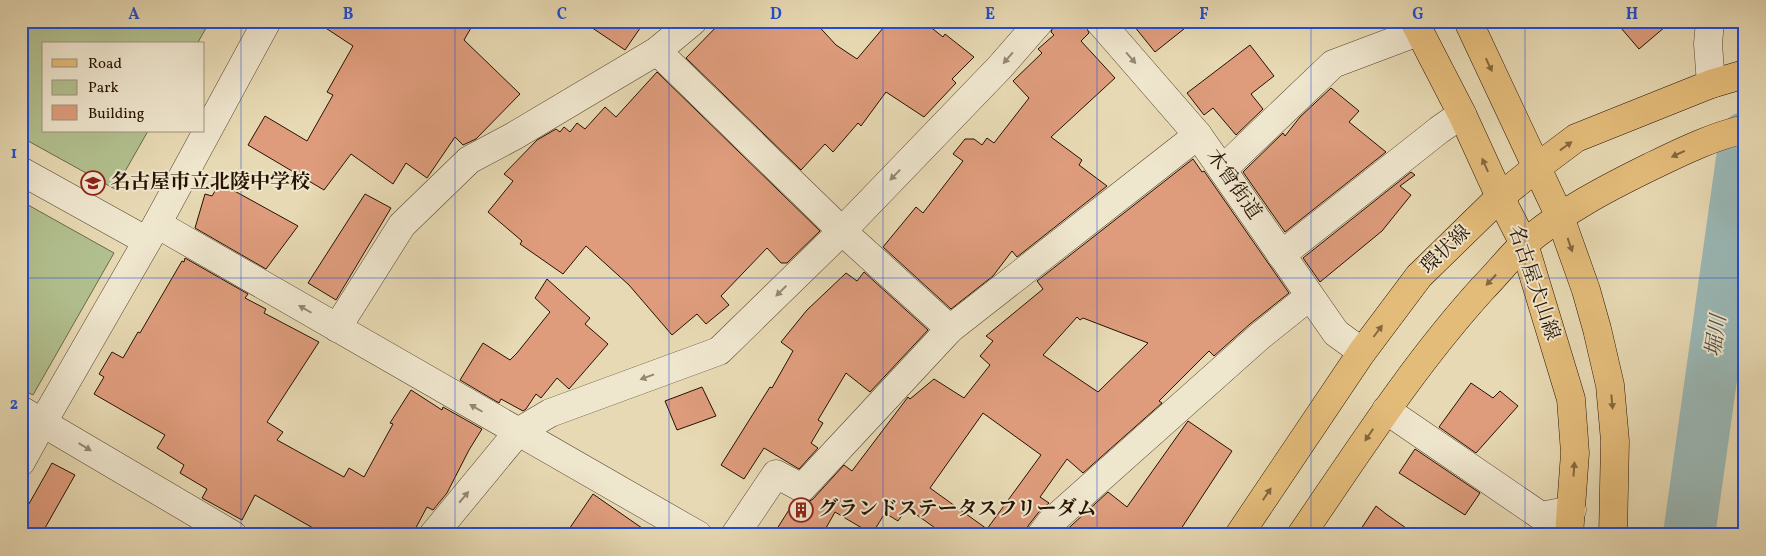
<svg xmlns="http://www.w3.org/2000/svg" width="1766" height="556" font-family="Vollkorn,'Noto Serif JP',serif">
  <rect width="100%" height="100%" fill="#e7d9b3"/>
  <filter id="stains"><feTurbulence type="fractalNoise" baseFrequency=".004" numOctaves="4"/><feColorMatrix values="0 0 0 0 .2 0 0 0 0 .09 0 0 0 0 .02 0 0 0 .5 -.17"/></filter>
  <radialGradient id="worn" r=".72"><stop offset=".6" stop-color="#630" stop-opacity="0"/><stop offset="1" stop-color="#630" stop-opacity=".3"/></radialGradient>
  <g fill="#b2c08f" stroke="#6c6948">
    <path d="M21 21H210L197 44H44V131H148L115 189 21 137Z"/>
    <path d="M21 201 114 253 33 395 21 389Z"/>
  </g>
  <g fill="none" stroke-linecap="round" stroke-linejoin="round">
    <path stroke="#9ab8b6" stroke-width="52" d="M1689 535 1745 138"/>
  </g>
  <g fill="#de9c7c" stroke="#261200" fill-rule="evenodd">
    <path d="M315 21H475L464 40 520 94 476 139 463 145 455 137 427 178 406 163 393 184 351 154 324 190 248 145 265 116 307 141 333 95 327 92 353 46Z"/>
    <path d="M582 21H645L625 50Z"/>
    <path d="M722 21H814L836 45 857 59 889 21H923L943 37 945 34 974 57 952 79 956 83 924 117 886 92 861 126 858 123 833 152 825 144 801 170 686 58Z"/>
    <path d="M1055 21H1084L1089 33 1081 41 1115 78 1051 137 1082 160 1079 165 1107 186 1017 257 1012 251 993 276 951 309 883 247 916 207 923 213 963 161 953 154 965 139H974L982 145 987 138 994 143 1029 98 1013 81 1042 53 1038 49 1054 35 1051 32Z"/>
    <path d="M1130 21H1194L1155 52Z"/>
    <path d="M1615 21H1672L1639 49Z"/>
    <path d="M1250 45 1274 76 1251 94 1263 109 1236 135 1213 108 1204 115 1187 93Z"/>
    <path d="M657 72 820 231 787 263H781L767 248 721 296 729 305 706 324 697 314 672 335 629 285 586 246 563 274 520 244 522 241 488 212 513 181 504 174 537 140 556 129 560 132 564 127 570 132 577 123 585 129 605 107 616 117Z"/>
    <path d="M1331 88 1359 111 1349 122 1386 152 1285 232 1243 172 1283 133 1285 136 1300 117Z"/>
    <path d="M1193 159 1202 172 1204 171 1289 293 1250 324 1214 356 1209 351 1159 401 1162 403 1083 473 1067 459 1040 497 1049 503 1038 513 1028 526 1026 535H945L907 508 898 521 885 513 872 534 835 512 822 535H773L794 502 802 504 808 502 813 499 844 465 852 471 908 397 910 399 934 379 964 398 990 365 980 356 993 341 986 336 1043 289 1037 281ZM1077 317 1080 320 1083 318 1148 343 1098 392 1043 355ZM983 413 1041 455 987 529 930 488Z"/>
    <path d="M1411 172 1415 175 1400 186 1411 195 1382 231 1320 282 1303 258Z"/>
    <path d="M220 183 298 226 266 269 195 228 205 194 212 196Z"/>
    <path d="M365 194 391 208 336 300 308 283Z"/>
    <path d="M185 258 248 294 245 298 266 309 264 313 319 342 267 422 283 432 277 440 344 477 349 468 364 477 393 424 390 423 411 390 442 410 443 407 482 429 469 450 447 493 433 510 427 507 412 535H309L313 528 255 495 242 520 202 498 207 489 180 473 184 465 157 448 165 435 94 394 104 377 99 374 112 352 123 358 138 332 140 333 182 261 184 262Z"/>
    <path d="M864 272 928 330 870 392 846 373 818 420 823 423 811 443 818 448 799 469 764 448 744 479 721 465 770 387 772 388 793 351 781 342 807 310 846 273 857 281Z"/>
    <path d="M547 279 590 318 585 324 608 344 569 389 557 378 541 398 536 394 526 409 523 411 501 399 499 403 460 380 483 343 510 360 517 353 550 312 535 298Z"/>
    <path d="M1471 383 1493 398 1500 391 1518 406 1476 453 1439 427Z"/>
    <path d="M702 387 716 416 677 430 665 401Z"/>
    <path d="M1188 421 1232 451 1177 535H1061L1108 492 1127 507Z"/>
    <path d="M1415 449 1480 493 1465 515 1399 473Z"/>
    <path d="M52 463 75 475 41 535 21 524V518Z"/>
    <path d="M593 494 652 535H565Z"/>
    <path d="M1376 506 1386 514 1416 535H1357Z"/>
  </g>
  <g fill="none" stroke-linecap="round" stroke-linejoin="round">
    <g stroke="#56442d" stroke-width="29">
      <g id="minor">
        <path d="M1099 21 1198 135 1336 333 1362 352"/>
        <path d="M1710 21 1708 44 1711 84"/>
        <path d="M657 51 842 231 950 329"/>
        <path d="M1223 169 1333 64 1418 32"/>
        <path d="M21 171 147 241"/>
        <path d="M157 224 698 535"/>
        <path d="M1281 255 1439 130 1462 114"/>
        <path d="M337 328 402 225 469 160 514 136 657 51 693 21"/>
        <path d="M21 410 233 535"/>
        <path d="M1386 410 1541 516 1572 510"/>
        <path d="M21 462 43 422 157 224 267 21"/>
        <path d="M433 535 518 432 550 413 719 351 842 231 1000 67 1040 21"/>
        <path d="M735 535 776 474 802 488 950 329 1198 135"/>
        <path d="M1041 535 1050 523 1260 336 1310 296"/>
      </g>
    </g>
    <g stroke="#261200" stroke-width="29">
      <g id="major">
        <path d="M1414 21 1462 114 1500 197 1524 244 1571 399 1575 453 1569 535"/>
        <path d="M1468 21 1560 217 1586 290 1597 329 1610 385 1615 441 1613 535"/>
        <path d="M1239 535 1362 352 1419 276 1500 197 1536 168 1576 138 1711 84 1745 74"/>
        <path d="M1301 535C1359 450 1414 364 1483 288 1497 274 1510 257 1524 244 1561 212 1607 188 1650 167 1681 152 1711 137 1745 129"/>
      </g>
    </g>
    <use href="#minor" stroke="#efe6ce" stroke-width="28"/>
    <use href="#major" stroke="#e4bc7a" stroke-width="28"/>
  </g>
  <defs><path id="oneway-solid" d="M-6-.8H1V-3.2L6.5 0L1 3.2V.8H-6Z" transform="scale(1.25)"/></defs>
  <g fill="#958771">
    <use href="#oneway-solid" transform="translate(1008 58) rotate(131)"/>
    <use href="#oneway-solid" transform="translate(1131 58) rotate(49)"/>
    <use href="#oneway-solid" transform="translate(895 175) rotate(134)"/>
    <use href="#oneway-solid" transform="translate(781 291) rotate(136)"/>
    <use href="#oneway-solid" transform="translate(305 309) rotate(-150)"/>
    <use href="#oneway-solid" transform="translate(647 377) rotate(160)"/>
    <use href="#oneway-solid" transform="translate(476 408) rotate(-150)"/>
    <use href="#oneway-solid" transform="translate(85 447) rotate(31)"/>
    <use href="#oneway-solid" transform="translate(464 497) rotate(-50)"/>
  </g>
  <g fill="#85673d">
    <use href="#oneway-solid" transform="translate(1489 65) rotate(65)"/>
    <use href="#oneway-solid" transform="translate(1566 146) rotate(-36)"/>
    <use href="#oneway-solid" transform="translate(1678 154) rotate(155)"/>
    <use href="#oneway-solid" transform="translate(1485 165) rotate(-114)"/>
    <use href="#oneway-solid" transform="translate(1570 245) rotate(71)"/>
    <use href="#oneway-solid" transform="translate(1491 280) rotate(133)"/>
    <use href="#oneway-solid" transform="translate(1378 331) rotate(-53)"/>
    <use href="#oneway-solid" transform="translate(1612 402) rotate(85)"/>
    <use href="#oneway-solid" transform="translate(1369 435) rotate(124)"/>
    <use href="#oneway-solid" transform="translate(1574 469) rotate(-86)"/>
    <use href="#oneway-solid" transform="translate(1267 494) rotate(-56)"/>
  </g>
  <path fill="none" stroke="#1d4ed8" stroke-width="1" stroke-opacity="0.55" d="M241 21V535M455 21V535M669 21V535M883 21V535M1097 21V535M1311 21V535M1525 21V535M21 278H1745"/>
  <defs>
    <g id="school-ring" transform="scale(1.25)"><circle r="9.5" fill="#efe6ce" stroke="#8f2418" stroke-width="1.5"/><path d="M0-5L7-2L0 1L-7-2ZM-4 1L0 2.5L4 1V4Q0 6-4 4Z" fill="#8f2418"/></g>
    <g id="building-ring" transform="scale(1.25)"><circle r="9.5" fill="#efe6ce" stroke="#8f2418" stroke-width="1.5"/><path d="M-4-6H4V6H1V3H-1V6H-4ZM-2.5-4.3h1.7v1.8h-1.7ZM.8-4.3h1.7v1.8H.8ZM-2.5-1h1.7V.8h-1.7ZM.8-1h1.7V.8H.8Z" fill="#8f2418"/></g>
  </defs>
  <g fill-rule="evenodd">
    <use href="#school-ring" x="93" y="183"/>
    <use href="#building-ring" x="801" y="510"/>
  </g>
  <g text-anchor="middle" dominant-baseline="central" stroke-width="4" stroke-linejoin="round" paint-order="stroke">
    <g font-size="20" font-weight="bold" fill="#261200" stroke="#efe6ce" text-anchor="start">
      <text x="110" y="183">名古屋市立北陵中学校</text>
      <text x="818" y="510">グランドステータスフリーダム</text>
    </g>
    <g font-size="20" fill="#261200" stroke="#efe6ce">
      <text transform="translate(1233 185) rotate(55)">木曾街道</text>
      <text transform="translate(1446 250) rotate(-44)">環状線</text>
      <text transform="translate(1533 283) rotate(71)">名古屋犬山線</text>
    </g>
    <g font-size="21" font-style="italic" fill="#4f4c40" stroke="#efe6ce">
      <text transform="translate(1717 336) rotate(-82)">堀川</text>
    </g>
  </g>
  <rect width="1766" height="556" fill="none" stroke="#e7d9b3" stroke-width="55"/>
  <rect x="42" y="42" width="162" height="90" fill="#efe6ce" stroke="#9f917c"/>
  <rect x="52" y="59" width="25" height="8" fill="#e4bc7a" stroke="#9f917c"/>
  <text x="88" y="68" font-size="15" fill="#261200">Road</text>
  <rect x="52" y="80" width="25" height="15" fill="#b2c08f" stroke="#9f917c"/>
  <text x="88" y="92" font-size="15" fill="#261200">Park</text>
  <rect x="52" y="105" width="25" height="15" fill="#de9c7c" stroke="#9f917c"/>
  <text x="88" y="118" font-size="15" fill="#261200">Building</text>
  <rect x="28" y="28" width="1710" height="500" fill="none" stroke="#1d4ed8" stroke-width="2"/>
  <g font-size="16" text-anchor="middle" font-weight="bold" fill="#1d4ed8">
    <text x="134" y="19">A</text>
    <text x="348" y="19">B</text>
    <text x="562" y="19">C</text>
    <text x="776" y="19">D</text>
    <text x="990" y="19">E</text>
    <text x="1204" y="19">F</text>
    <text x="1418" y="19">G</text>
    <text x="1632" y="19">H</text>
    <text x="14" y="158">1</text>
    <text x="14" y="409">2</text>
  </g>
  <rect width="100%" height="100%" filter="url(#stains)"/>
  <rect width="100%" height="100%" fill="url(#worn)"/>
</svg>
